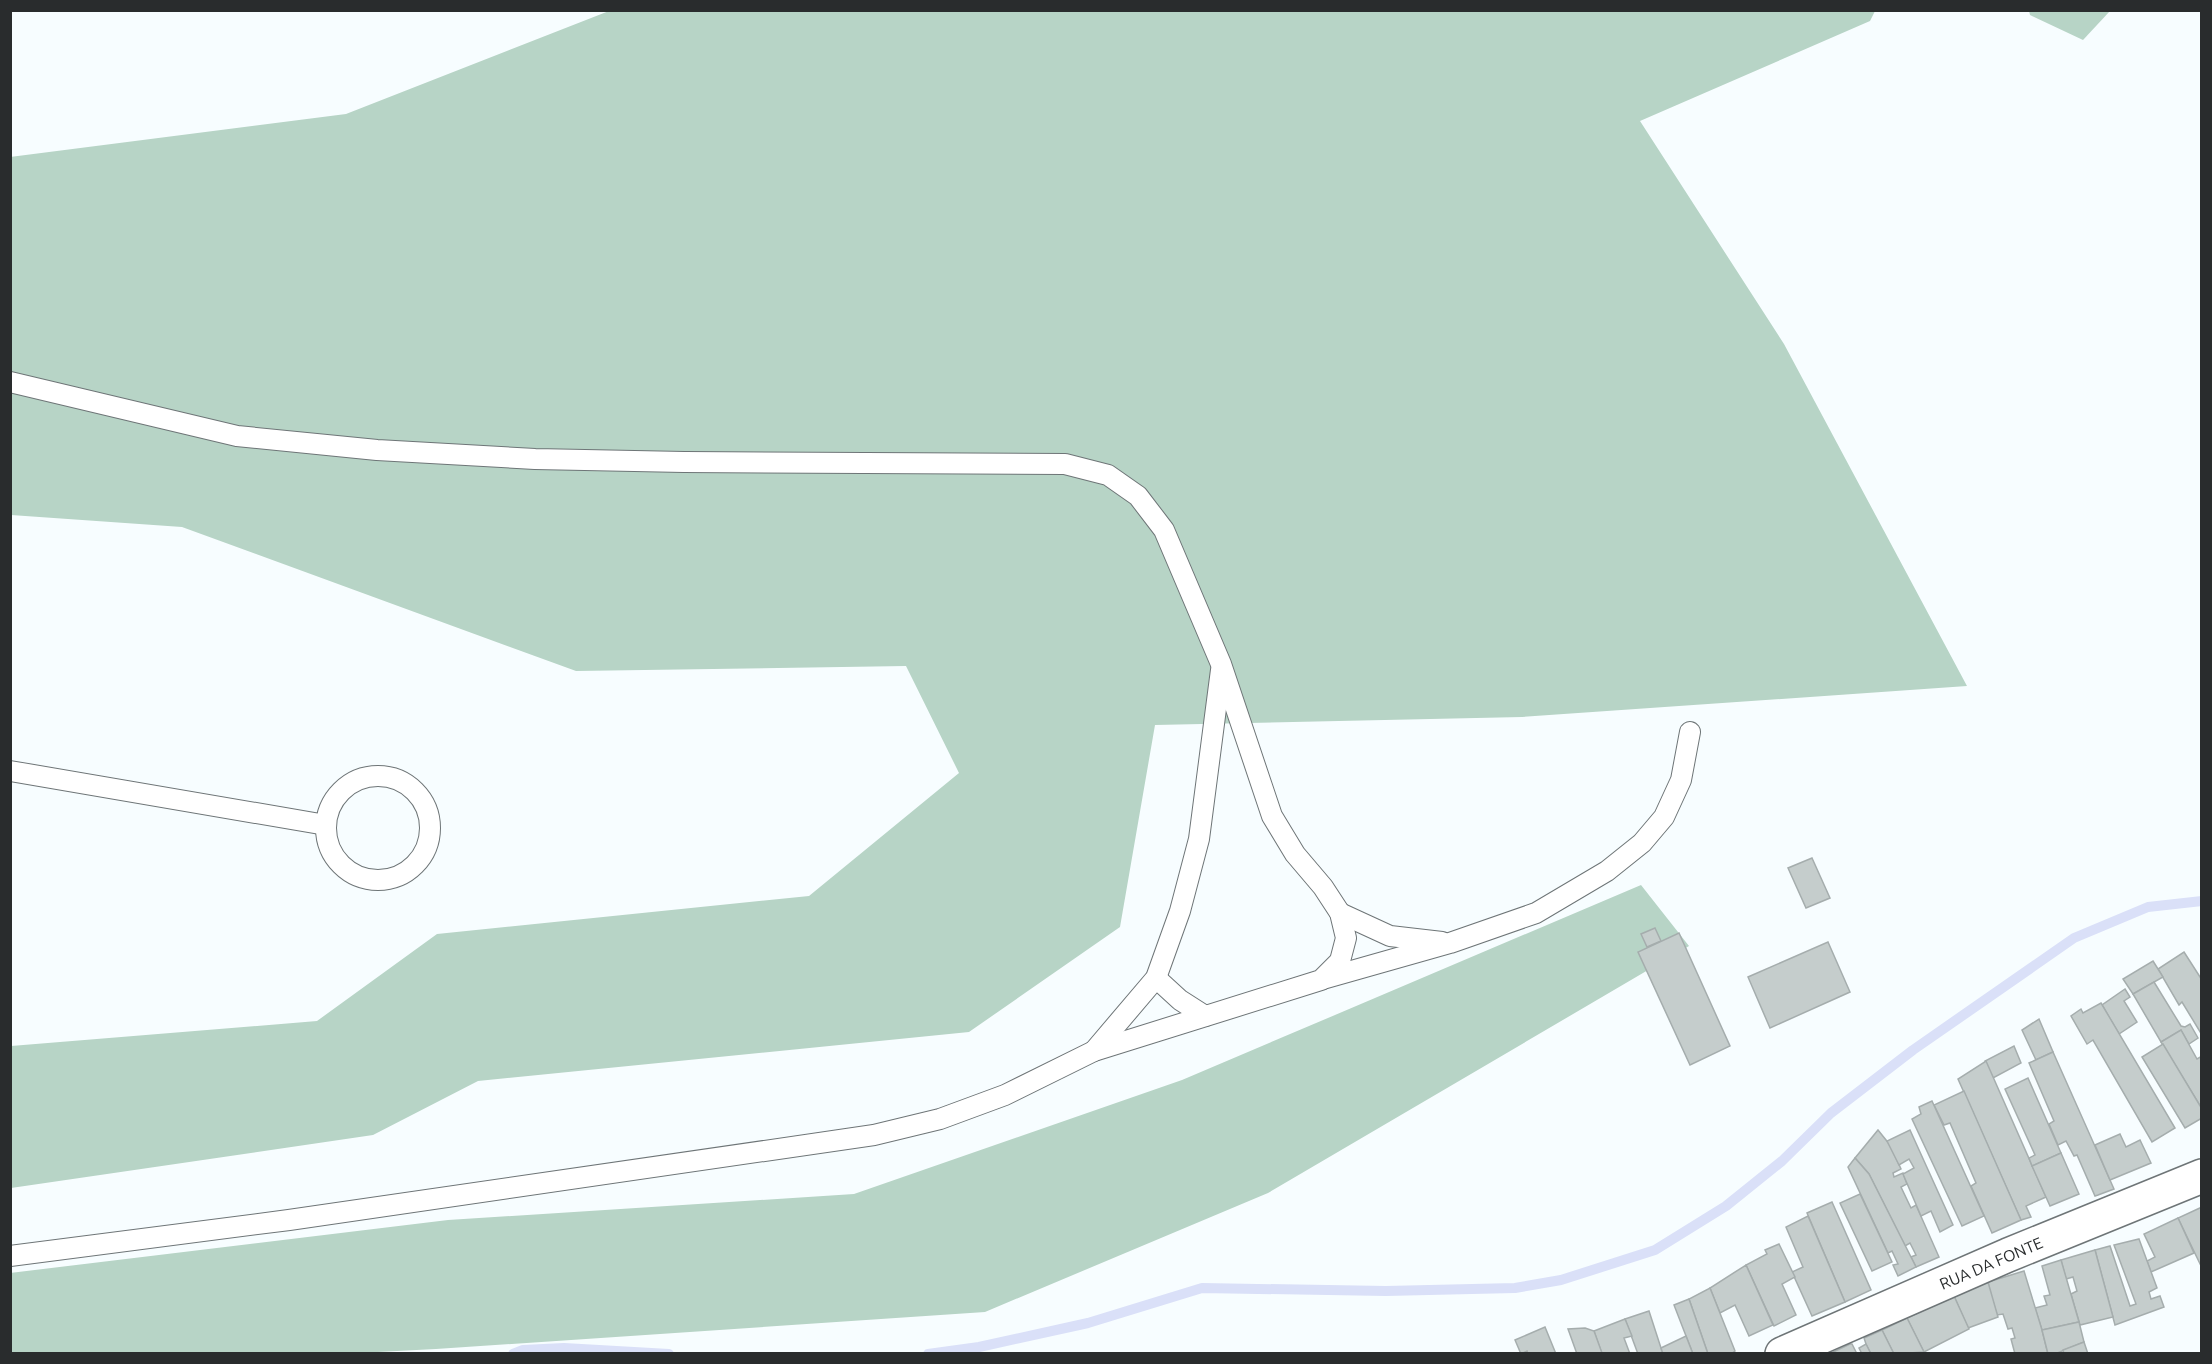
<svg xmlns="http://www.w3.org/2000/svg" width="2212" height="1364" font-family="Ubuntu,sans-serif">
  <rect width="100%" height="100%" fill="#f7fdff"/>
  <g fill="#b7d4c6">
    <path d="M609 11H1875L1870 21 1640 121 1784 344 1967 686 1522 717 1155 725 1120 927 969 1032 478 1081 373 1135 11 1188V1046L317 1021 437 934 809 896 959 773 906 666 576 671 182 527 11 515 10 157 346 114Z"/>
    <path d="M2029 11V10L2110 11 2083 40 2030 15Z"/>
    <path d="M1641 885 1689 946 1268 1193 985 1312 436 1349 339 1354H11L10 1273 448 1220 854 1194 1182 1080Z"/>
  </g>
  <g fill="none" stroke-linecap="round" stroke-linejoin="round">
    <g stroke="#dae0f8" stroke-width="10">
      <path d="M513 1354 523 1350 564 1348 669 1354"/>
      <path d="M928 1354 979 1347 1088 1323 1202 1288 1386 1291 1515 1288 1561 1280 1655 1250 1726 1206 1782 1161 1831 1113 1913 1050 2074 938 2148 907 2202 901"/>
    </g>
  </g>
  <g fill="#c5cdcc" stroke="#a5adad" stroke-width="1.5">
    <path d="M1812 858 1830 898 1806 908 1788 868Z"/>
    <path d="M1655 928 1661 941 1647 947 1641 934Z"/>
    <path d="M1679 933 1730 1046 1690 1065 1638 952Z"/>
    <path d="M1828 942 1850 992 1770 1028 1748 977Z"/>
    <path d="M2184 952 2202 980V1035L2182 1002 2179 1005 2158 969Z"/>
    <path d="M2153 961 2163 977 2133 994 2123 979Z"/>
    <path d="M2154 982 2181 1026 2185 1027 2190 1024 2198 1038 2189 1044 2181 1030 2161 1042 2133 994Z"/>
    <path d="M2125 989 2130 997 2124 1001 2137 1022 2119 1034 2102 1005Z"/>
    <path d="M2101 1003 2175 1128 2152 1142 2093 1040 2087 1044 2071 1016 2081 1009 2083 1013Z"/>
    <path d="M2039 1019 2053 1052 2036 1060 2022 1030Z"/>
    <path d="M2181 1030 2197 1059 2202 1056V1109L2161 1042Z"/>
    <path d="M2163 1044 2202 1109V1118L2185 1128 2142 1057Z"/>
    <path d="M2014 1046 2021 1063 1993 1078 1985 1061Z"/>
    <path d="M2053 1052 2114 1189 2098 1195 2095 1196 2077 1155 2074 1156 2066 1141 2058 1145 2049 1124 2054 1121 2029 1063Z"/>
    <path d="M1986 1061 2046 1197 2026 1206 2031 1217 2021 1220 1958 1079Z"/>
    <path d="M2028 1078 2061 1153 2032 1166 2029 1158 2035 1155 2005 1089Z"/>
    <path d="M1964 1091 2021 1220 1992 1233 1971 1186 1976 1183 1950 1123 1944 1125 1934 1105Z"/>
    <path d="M1932 1101 1984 1216 1962 1226 1912 1119 1921 1114 1919 1107Z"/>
    <path d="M1878 1130 1890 1145 1901 1169 1893 1173 1894 1177 1903 1173 1907 1184 1901 1187 1911 1208 1916 1205 1939 1257 1916 1267 1911 1257 1916 1255 1910 1243 1905 1246 1869 1174 1855 1158Z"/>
    <path d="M1910 1130 1953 1225 1940 1232 1931 1211 1921 1216 1903 1174 1914 1168 1909 1159 1899 1165 1887 1141Z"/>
    <path d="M2120 1134 2126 1147 2140 1140 2151 1163 2110 1180 2095 1145Z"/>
    <path d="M2061 1153 2079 1194 2050 1206 2032 1166Z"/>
    <path d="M1855 1158 1869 1174 1916 1267 1898 1276 1893 1265 1898 1264 1892 1251 1888 1253 1848 1167Z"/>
    <path d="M1860 1194 1892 1262 1872 1271 1840 1203Z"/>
    <path d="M1832 1202 1871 1290 1845 1302 1807 1213Z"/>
    <path d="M2202 1207V1268L2178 1218Z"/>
    <path d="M1808 1216 1845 1302 1812 1316 1792 1272 1803 1267 1786 1227Z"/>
    <path d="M2178 1218 2194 1253 2151 1272 2147 1261 2155 1257 2144 1234Z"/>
    <path d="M2139 1239 2157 1288 2149 1292 2151 1299 2160 1296 2164 1307 2115 1325 2095 1250 2110 1246 2130 1306 2136 1304 2114 1245Z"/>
    <path d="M1779 1244 1795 1277 1782 1284 1796 1315 1774 1326 1746 1265 1767 1254 1765 1250Z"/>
    <path d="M2095 1250 2113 1317 2080 1325 2071 1294 2077 1291 2073 1277 2066 1279 2061 1260Z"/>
    <path d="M2061 1260 2079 1322 2042 1330 2035 1308 2047 1305 2044 1296 2050 1295 2042 1266Z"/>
    <path d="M1746 1265 1773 1325 1749 1336 1735 1305 1720 1313 1710 1288Z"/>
    <path d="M2024 1271 2042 1330 2048 1354H2015L2011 1339 2015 1338 2012 1328 2008 1329 2003 1314 1997 1315 1989 1288 1988 1282Z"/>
    <path d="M1988 1282 1998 1317 1968 1328 1954 1296Z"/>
    <path d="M1710 1288 1735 1351 1731 1354H1708L1689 1299Z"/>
    <path d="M1954 1296 1969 1329 1924 1352 1907 1318Z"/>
    <path d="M1689 1299 1708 1354H1693L1674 1305Z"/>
    <path d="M1649 1311 1661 1348 1663 1354H1638L1625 1319Z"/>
    <path d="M1907 1318 1924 1352 1894 1354 1882 1330Z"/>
    <path d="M1625 1319 1632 1336 1624 1338 1630 1354H1602L1594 1331Z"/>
    <path d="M2079 1322 2084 1342 2055 1354H2048L2042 1330Z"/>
    <path d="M1545 1327 1556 1354H1528L1527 1351 1521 1354 1515 1340Z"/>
    <path d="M1585 1328 1594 1331 1602 1353 1577 1354 1568 1329Z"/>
    <path d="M1882 1330 1894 1354H1871L1866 1344 1864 1338Z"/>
    <path d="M1686 1336 1693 1354H1663L1661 1348Z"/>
    <path d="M2084 1342 2088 1354H2064L2063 1350Z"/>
    <path d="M1850 1344H1852L1857 1354 1831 1353Z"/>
    <path d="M1866 1344 1871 1354H1862L1859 1348Z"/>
  </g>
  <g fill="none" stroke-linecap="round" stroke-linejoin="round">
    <g stroke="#6e7577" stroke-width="22">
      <g id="lane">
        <path d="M10 382 237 436 377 450 535 459 684 462 1065 464 1108 475 1138 496 1164 530 1221 664 1272 816 1295 854 1323 887 1340 913 1346 938 1340 961 1321 980 1094 1051 1005 1095 940 1119 874 1135 289 1220 10 1256"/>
        <path d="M10 771 326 825"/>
        <circle cx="378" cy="828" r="52"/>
        <path d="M1340 913 1390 936 1442 942"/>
        <path d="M1156 978 1180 1000 1205 1016"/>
        <path d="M1323 979 1450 943 1536 913 1607 871 1642 843 1664 817 1681 780 1690 732"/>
        <path d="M1094 1051 1156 978 1180 911 1199 839 1221 670"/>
      </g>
    </g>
    <g stroke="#6e7577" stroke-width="36">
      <path id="street" d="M1782 1354 2008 1255 2202 1176"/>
    </g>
    <use href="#lane" stroke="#fff" stroke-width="20"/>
    <use href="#street" stroke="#fff" stroke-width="33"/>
  </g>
  <g text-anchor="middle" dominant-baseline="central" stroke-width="4.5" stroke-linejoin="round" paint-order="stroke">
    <g font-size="16" fill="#292c2d" stroke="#fff">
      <text transform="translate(1991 1263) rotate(-23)">RUA DA FONTE</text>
    </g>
  </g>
  <rect width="2212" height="1364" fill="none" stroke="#292c2d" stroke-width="24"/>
</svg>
